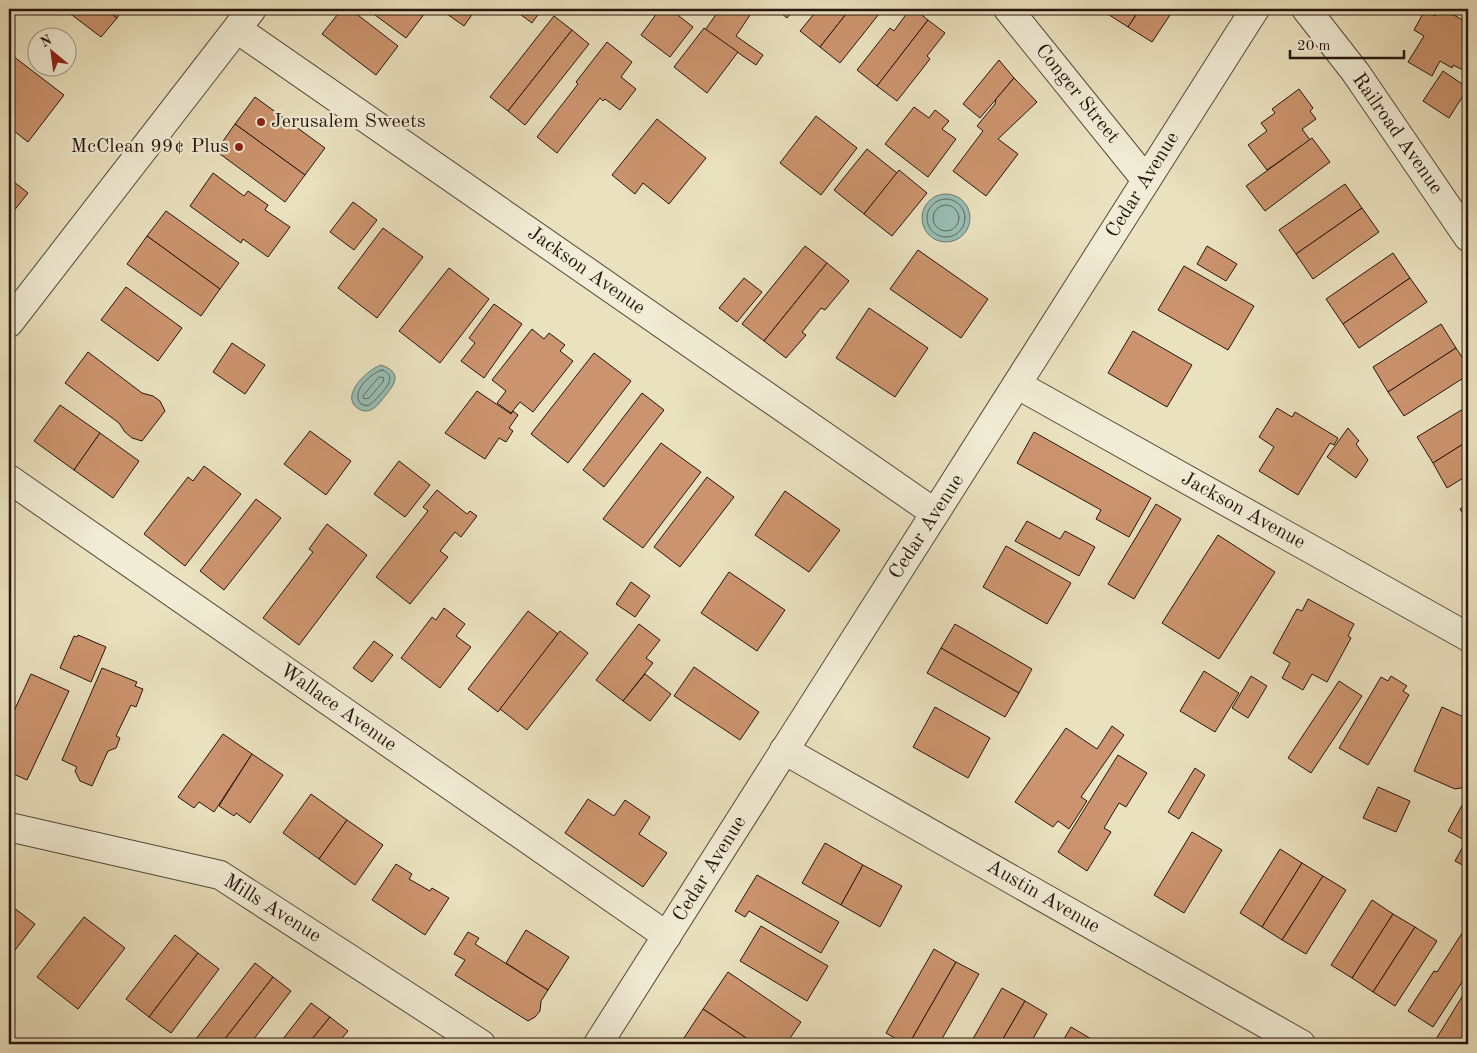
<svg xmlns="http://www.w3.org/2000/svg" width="1477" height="1053" font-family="'Old Standard TT',serif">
  <rect width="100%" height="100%" fill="#eae1be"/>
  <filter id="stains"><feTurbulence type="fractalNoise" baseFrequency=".004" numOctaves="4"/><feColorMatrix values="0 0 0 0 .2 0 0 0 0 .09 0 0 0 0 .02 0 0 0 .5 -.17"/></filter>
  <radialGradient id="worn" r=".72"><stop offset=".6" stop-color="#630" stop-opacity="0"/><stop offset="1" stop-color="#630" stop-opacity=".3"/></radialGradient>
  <g fill="#98bdb3" stroke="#6a7a71">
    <circle cx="946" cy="218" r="24"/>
    <path d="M381 365C401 372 397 382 385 396 380 402 374 412 364 411 360 410 357 408 354 405 344 391 369 369 381 365Z"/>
  </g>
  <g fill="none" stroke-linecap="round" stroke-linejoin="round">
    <g stroke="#5f6960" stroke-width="1">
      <circle cx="946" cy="218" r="19"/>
      <circle cx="946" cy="218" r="13"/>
      <path d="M382 370C398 376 386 388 379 396 376 399 373 403 369 405 366 406 364 405 361 404 350 393 370 373 382 370Z"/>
      <path d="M381 377 384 378 383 382 369 398 364 399 363 396 378 378Z"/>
    </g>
  </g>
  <g fill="#cc946e" stroke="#26150d">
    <path d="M64 9H105L117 18 101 37Z"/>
    <path d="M105 9H123L117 18Z"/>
    <path d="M342 9H350L398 46 376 75 322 34Z"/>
    <path d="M367 9H428L406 38Z"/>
    <path d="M440 9H476L464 26Z"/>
    <path d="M513 9H542L532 23Z"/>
    <path d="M660 9H670L693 27 670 57 641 35Z"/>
    <path d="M720 9H754L736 36 763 55 756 65 705 30Z"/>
    <path d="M776 9H794L787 18Z"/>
    <path d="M818 9H850L820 47 800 31Z"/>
    <path d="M850 9H883L840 63 820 47Z"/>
    <path d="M910 9H914L928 20 877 86 857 70 890 28 894 31Z"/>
    <path d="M1104 9H1140L1128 27 1103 11Z"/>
    <path d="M1140 9H1174L1152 42 1128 27Z"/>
    <path d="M1440 9H1443L1468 23V67L1465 71 1453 65 1452 68 1440 61 1432 76 1408 62 1424 36 1414 30 1425 10 1435 16Z"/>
    <path d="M554 16 572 30 508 111 490 97Z"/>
    <path d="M928 20 945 33 927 56 930 59 897 101 877 86Z"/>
    <path d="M704 28 738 52 707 93 674 67Z"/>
    <path d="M572 30 589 44 525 125 508 111Z"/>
    <path d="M607 42 632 62 621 77 636 89 620 110 605 99 603 101 600 98 557 153 537 137 578 84 576 82Z"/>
    <path d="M9 53 64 95 28 142 9 127Z"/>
    <path d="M999 60 1014 78 980 118 963 104Z"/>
    <path d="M1443 71 1468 88 1449 118 1423 101Z"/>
    <path d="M1014 78 1037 102 998 139 1018 154 986 196 953 171 983 131 977 126 995 104 996 99Z"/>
    <path d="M1299 89 1313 108 1310 111 1316 119 1302 129 1310 140 1267 170 1248 145 1267 131 1261 123 1275 113 1272 109Z"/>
    <path d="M255 97 325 148 305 175 235 124Z"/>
    <path d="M914 107 929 118 935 110 949 121 942 129 956 139 928 177 885 144Z"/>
    <path d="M816 116 857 148 821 195 780 163Z"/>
    <path d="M657 119 706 158 669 204 643 183 635 194 612 175Z"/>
    <path d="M235 124 305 175 285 202 216 151Z"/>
    <path d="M1312 138 1330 162 1265 211 1246 186Z"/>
    <path d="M867 149 897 173 864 214 834 190Z"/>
    <path d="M899 170 927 193 892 236 864 214Z"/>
    <path d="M213 173 244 196 248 191 268 205 265 210 290 227 268 257 243 239 241 243 190 206Z"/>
    <path d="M9 178 28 193 9 217Z"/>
    <path d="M1345 184 1362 208 1296 254 1279 230Z"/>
    <path d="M353 202 377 220 354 250 330 232Z"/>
    <path d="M1362 208 1379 232 1313 279 1296 254Z"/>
    <path d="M166 211 239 263 220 289 147 236Z"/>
    <path d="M383 228 423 257 377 318 338 288Z"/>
    <path d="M147 236 220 289 201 316 127 264Z"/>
    <path d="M805 246 827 263 764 341 742 324Z"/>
    <path d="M1207 246 1237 264 1226 281 1197 264Z"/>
    <path d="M918 250 988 299 961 338 890 289Z"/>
    <path d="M1393 253 1410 278 1343 324 1326 299Z"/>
    <path d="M827 263 849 281 825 310 821 308 802 332 806 335 786 358 764 341Z"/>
    <path d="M1184 266 1254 306 1228 350 1158 310Z"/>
    <path d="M449 268 489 299 440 363 399 331Z"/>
    <path d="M744 278 762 292 737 322 719 308Z"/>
    <path d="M1410 278 1427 302 1359 348 1343 324Z"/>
    <path d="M126 287 182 328 158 361 101 320Z"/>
    <path d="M494 304 522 324 484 378 461 361 475 343 469 338Z"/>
    <path d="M869 308 928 348 895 397 836 358Z"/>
    <path d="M1441 324 1456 348 1388 392 1373 367Z"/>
    <path d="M532 329 544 339 549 333 565 345 560 351 573 361 533 412 520 402 511 413 497 403 506 391 492 380Z"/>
    <path d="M1133 331 1192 365 1167 407 1108 373Z"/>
    <path d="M232 343 265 365 245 394 213 372Z"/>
    <path d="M1456 348 1468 366V375L1404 416 1388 392Z"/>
    <path d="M88 352 142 393 153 396 160 401 165 411 142 441 132 438 125 432 119 423 65 383Z"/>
    <path d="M594 353 631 381 568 463 531 434Z"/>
    <path d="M477 391 511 414 513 411 518 415 509 428 513 431 506 442 499 438 485 459 445 433Z"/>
    <path d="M642 393 664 410 604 487 583 470Z"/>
    <path d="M60 405 100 433 74 470 34 441Z"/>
    <path d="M1468 406V441L1433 463 1417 437Z"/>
    <path d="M1277 408 1292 417 1295 412 1338 438 1334 445 1330 443 1298 495 1259 471 1274 447 1259 437Z"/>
    <path d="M1348 428 1359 441 1356 444 1368 460 1356 478 1327 457Z"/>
    <path d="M310 431 351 461 326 495 284 464Z"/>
    <path d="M1034 432 1151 498 1129 537 1096 519 1101 510 1017 463Z"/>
    <path d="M100 433 139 461 113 498 74 470Z"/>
    <path d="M1468 441V475L1447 488 1433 463Z"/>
    <path d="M661 443 701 472 643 548 603 519Z"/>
    <path d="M399 461 430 485 405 517 374 494Z"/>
    <path d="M204 466 241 494 185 566 144 534 188 477 193 481Z"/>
    <path d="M707 477 734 497 680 567 654 547Z"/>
    <path d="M437 490 467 514 470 511 477 516 461 537 455 532 440 551 448 557 410 604 376 577 428 511 423 507Z"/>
    <path d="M785 491 840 530 809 572 755 535Z"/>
    <path d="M256 499 281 518 224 590 200 571Z"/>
    <path d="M1156 504 1181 519 1134 599 1108 584Z"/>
    <path d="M1468 504V522L1460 509Z"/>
    <path d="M1027 521 1060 539 1065 531 1095 547 1079 576 1015 541Z"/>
    <path d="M327 524 367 555 299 645 263 618 313 552 309 549Z"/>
    <path d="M1218 535 1275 572 1219 659 1162 623Z"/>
    <path d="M1006 546 1071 583 1047 624 983 587Z"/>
    <path d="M729 572 785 610 757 651 701 613Z"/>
    <path d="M631 582 650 596 635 617 616 604Z"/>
    <path d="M1308 599 1354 624 1348 636 1351 638 1327 682 1312 674 1303 690 1282 678 1290 663 1273 653 1297 609 1302 611Z"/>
    <path d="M444 608 465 624 456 636 471 647 440 688 401 658 432 617 436 620Z"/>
    <path d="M528 611 558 634 498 712 468 689Z"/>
    <path d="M639 624 660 640 646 658 653 663 623 701 596 680Z"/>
    <path d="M955 624 1032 669 1019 693 941 648Z"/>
    <path d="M560 631 588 653 527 730 500 709Z"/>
    <path d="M78 635 106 647 91 682 60 668 74 636 77 637Z"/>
    <path d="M374 641 393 655 372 682 353 668Z"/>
    <path d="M941 648 1019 693 1005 717 927 673Z"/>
    <path d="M694 667 759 712 740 740 674 696Z"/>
    <path d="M102 668 137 682 135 686 143 689 136 707 131 705 116 736 120 738 116 748 108 751 92 786 80 781 75 771 77 767 62 760Z"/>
    <path d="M1204 671 1239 693 1215 732 1180 711Z"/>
    <path d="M31 674 69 691 27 780 9 772V722Z"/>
    <path d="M645 674 671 694 650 721 623 701Z"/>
    <path d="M1251 676 1267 686 1248 718 1232 708Z"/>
    <path d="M1391 676 1407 686 1403 691 1409 695 1368 765 1339 748 1381 677 1388 681Z"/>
    <path d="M1339 681 1362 696 1311 773 1288 758Z"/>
    <path d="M935 707 990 738 968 778 913 747Z"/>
    <path d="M1442 707 1468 719V782L1466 787 1455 789 1414 771Z"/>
    <path d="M1112 726 1124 735 1081 797 1087 801 1069 829 1058 821 1053 827 1015 802 1066 728 1097 749Z"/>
    <path d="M223 734 252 754 214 812 199 802 194 808 178 797Z"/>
    <path d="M252 754 283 775 250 823 236 813 234 816 219 806Z"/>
    <path d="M1118 755 1147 773 1126 807 1119 803 1104 828 1111 832 1087 871 1058 852Z"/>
    <path d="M1195 768 1205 775 1179 819 1168 812Z"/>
    <path d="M1378 787 1410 801 1396 832 1363 818Z"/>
    <path d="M311 794 347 820 319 859 283 833Z"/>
    <path d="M1466 798 1468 799V868L1455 861 1466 841 1448 831Z"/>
    <path d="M588 799 614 816 625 800 650 817 639 834 667 853 643 887 565 833Z"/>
    <path d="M347 820 383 845 355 885 319 859Z"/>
    <path d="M1192 832 1222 850 1184 913 1154 895Z"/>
    <path d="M825 843 863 865 841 905 802 883Z"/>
    <path d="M1280 849 1302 863 1262 927 1240 913Z"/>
    <path d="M1302 863 1323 876 1282 940 1262 927Z"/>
    <path d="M396 864 412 874 409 879 430 891 432 888 449 898 425 935 372 900Z"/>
    <path d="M863 865 902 886 880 927 841 905Z"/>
    <path d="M757 875 839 922 821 953 749 911 745 917 735 911Z"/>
    <path d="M1323 876 1346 890 1306 954 1282 940Z"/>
    <path d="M1372 900 1393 914 1352 978 1331 965Z"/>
    <path d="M9 904 35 924 9 958Z"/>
    <path d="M1393 914 1415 927 1373 992 1352 978Z"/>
    <path d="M84 917 125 948 78 1009 37 977Z"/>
    <path d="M1468 924V973L1433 1027 1408 1011 1434 971 1437 972Z"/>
    <path d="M761 926 828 966 807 1001 740 961Z"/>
    <path d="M1415 927 1437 941 1395 1006 1373 992Z"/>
    <path d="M526 930 569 957 548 990 506 963Z"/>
    <path d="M468 932 479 938 475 944 548 990 541 1001 540 1011 535 1017 528 1021 455 975 465 960 454 954Z"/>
    <path d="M175 935 198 953 149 1017 126 999Z"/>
    <path d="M934 949 956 962 909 1044H905L886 1033Z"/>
    <path d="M198 953 219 969 171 1033 149 1017Z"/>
    <path d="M956 962 979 974 939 1044H909Z"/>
    <path d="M255 963 273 977 221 1044H192Z"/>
    <path d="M728 972 801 1022 786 1044H755L703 1009Z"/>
    <path d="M273 977 291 991 250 1044H221Z"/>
    <path d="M1002 988 1025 1001 1000 1044H970Z"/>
    <path d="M1465 992 1468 995V1044H1433Z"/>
    <path d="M1025 1001 1047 1014 1030 1044H1000Z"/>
    <path d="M311 1003 330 1017 308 1044H279Z"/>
    <path d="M703 1009 755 1044H680Z"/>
    <path d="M330 1017 348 1031 337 1044H308Z"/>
    <path d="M1071 1027 1093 1040 1090 1044H1061Z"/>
  </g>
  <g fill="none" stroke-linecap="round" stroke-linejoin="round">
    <g stroke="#574839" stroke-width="30">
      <g id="street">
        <path d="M1008 9 1146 180"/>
        <path d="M1306 9 1356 73 1468 237"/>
        <path d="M237 29 935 513"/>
        <path d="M9 323 252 9"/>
        <path d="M1018 385 1468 637"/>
        <path d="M9 479 667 936"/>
        <path d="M784 750 1301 1044"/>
        <path d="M9 827 220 875 481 1044"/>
        <path d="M598 1044 1255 9"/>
      </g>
    </g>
    <use href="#street" stroke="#f1ecd5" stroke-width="28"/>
  </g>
  <g fill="#8f2418" stroke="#f1ecd5" stroke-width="2">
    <circle cx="261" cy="122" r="5"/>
    <circle cx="239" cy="147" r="5"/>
  </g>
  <g text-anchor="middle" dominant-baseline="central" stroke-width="4.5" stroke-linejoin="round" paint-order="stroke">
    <g font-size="20" fill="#26150d" stroke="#f1ecd5">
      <text transform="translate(1077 94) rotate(51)">Conger Street</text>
      <text transform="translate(1397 134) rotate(55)">Railroad Avenue</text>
      <text transform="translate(1143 185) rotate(-58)">Cedar Avenue</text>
      <text transform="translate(586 271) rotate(35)">Jackson Avenue</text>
      <text transform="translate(1243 511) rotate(29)">Jackson Avenue</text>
      <text transform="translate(927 527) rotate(-57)">Cedar Avenue</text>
      <text transform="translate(338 708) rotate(35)">Wallace Avenue</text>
      <text transform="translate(710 869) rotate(-58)">Cedar Avenue</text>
      <text transform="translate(1043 897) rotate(30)">Austin Avenue</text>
      <text transform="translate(272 909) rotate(32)">Mills Avenue</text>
    </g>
    <g font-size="20" fill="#26150d" stroke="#f1ecd5" text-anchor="start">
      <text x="271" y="122">Jerusalem Sweets</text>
      <text x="229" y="147" text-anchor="end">McClean 99¢ Plus</text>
    </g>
  </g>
  <rect width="1477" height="1053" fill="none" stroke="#eae1be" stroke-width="30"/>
  <rect x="10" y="10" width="1457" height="1033" fill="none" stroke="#26150d" stroke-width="2.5"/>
  <rect x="15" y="15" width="1447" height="1023" fill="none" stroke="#26150d"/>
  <g transform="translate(52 52) rotate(331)"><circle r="24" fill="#f1ecd5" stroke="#a09685"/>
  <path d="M0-4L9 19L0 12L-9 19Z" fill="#8f2418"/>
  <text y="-8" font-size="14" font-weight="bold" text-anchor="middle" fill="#26150d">N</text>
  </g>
  <path d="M1290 50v8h114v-8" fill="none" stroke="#26150d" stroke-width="2.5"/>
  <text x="1297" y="50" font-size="15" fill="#26150d" stroke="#f1ecd5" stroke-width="4" paint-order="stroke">20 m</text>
  <rect width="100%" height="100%" filter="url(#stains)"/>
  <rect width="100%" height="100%" fill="url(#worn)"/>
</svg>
